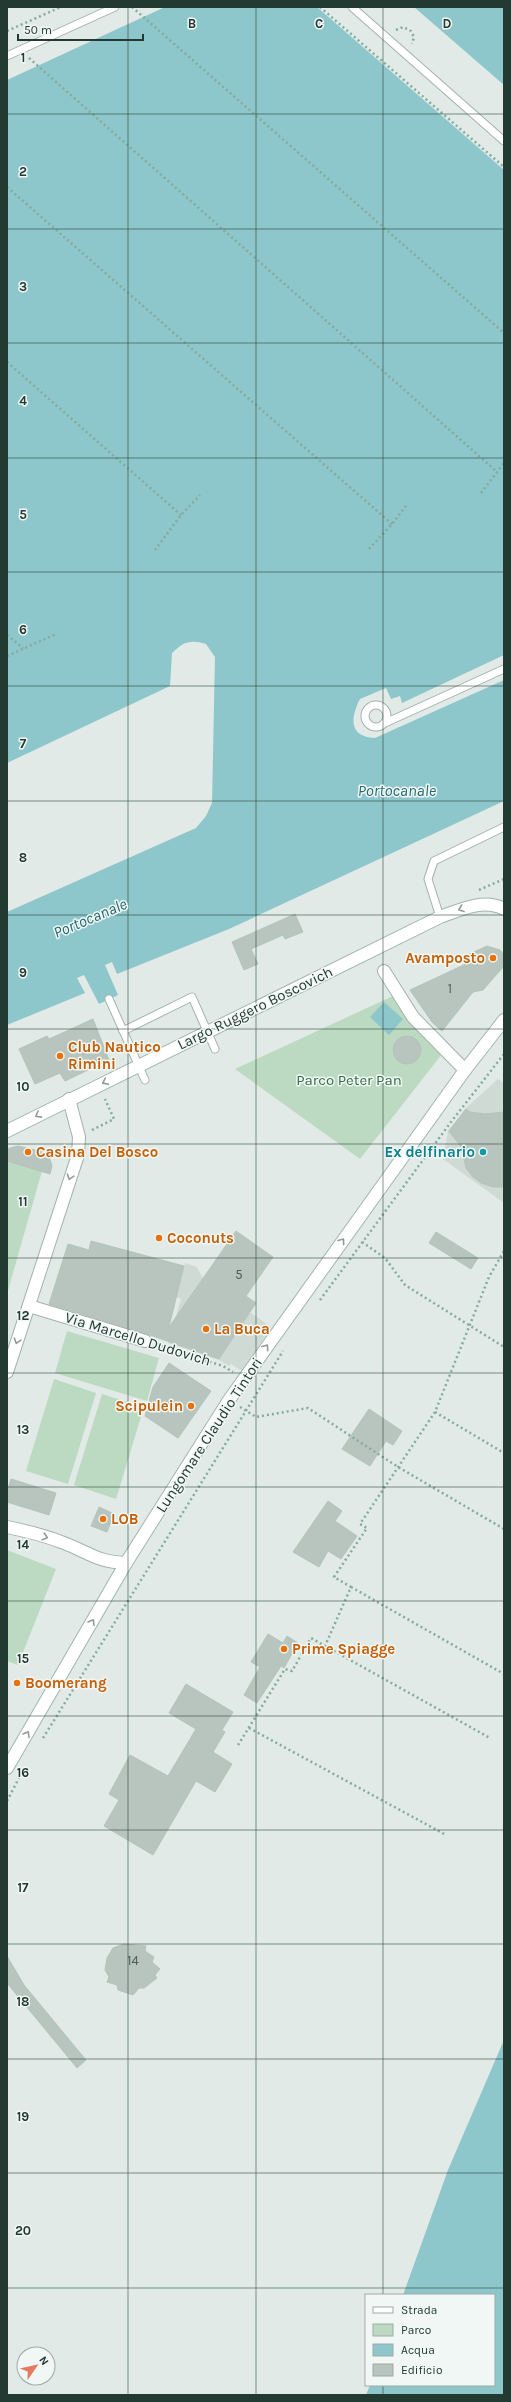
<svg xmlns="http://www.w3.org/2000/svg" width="511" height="2402" font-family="Karla,sans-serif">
  <rect width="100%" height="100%" fill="#e1eae6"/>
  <g fill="#d0dad4">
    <path d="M498 1079 504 1083V1203L443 1159 448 1131 466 1108Z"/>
    <path d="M185 1263 197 1267 203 1279 271 1327 242 1371 231 1364 229 1366 219 1360 168 1343 181 1299 176 1297Z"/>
  </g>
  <g fill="#bcdac2">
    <path d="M395 995 442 1054 360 1159 235 1069Z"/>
    <path d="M7 1161 42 1171 7 1294Z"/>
    <path d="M67 1331 159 1358 147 1401 55 1373Z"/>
    <path d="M54 1379 96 1393 68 1484 26 1471Z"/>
    <path d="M102 1394 144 1407 116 1499 74 1485Z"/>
    <path d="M7 1550 56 1569 18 1665 7 1661Z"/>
  </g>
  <g fill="#8dc6cb">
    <path d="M165 7H317L504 170V655L402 703 400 696 391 699 386 688 360 699C350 718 349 737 375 738L504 680V801L229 929 117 974 112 962 105 965 118 995 99 1004 84 975 77 978 85 993 7 1025V912L196 828 206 816 212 803 215 657 206 644C190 639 183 642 172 653L170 686 7 763V80Z"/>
    <path d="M414 7H504V85Z"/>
    <path d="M384 1002 403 1019 389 1035 370 1017Z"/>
    <path d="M504 2040V2395H366L370 2385H494V2295H403L448 2170Z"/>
  </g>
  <g fill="#b7c5be" stroke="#b4c3bc">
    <path d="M295 914 303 932 285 939 283 935 251 949 258 964 244 970 232 942Z"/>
    <path d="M487 946 500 950 504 955V966L483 990 473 992 442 1031 432 1022 410 990 468 963 465 956Z"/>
    <path d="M93 1019 109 1060 65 1081 60 1073 35 1084 19 1049 47 1036 49 1039Z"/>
    <circle cx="407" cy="1050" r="14"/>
    <path d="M466 1109 470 1112 485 1114 504 1112V1187H493L481 1183 472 1176 466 1168 461 1147 449 1131Z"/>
    <path d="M18 1146 48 1153 52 1166 50 1174 7 1161V1149Z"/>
    <path d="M236 1231 273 1257 246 1296 256 1303 219 1359 147 1334 49 1304 68 1244 89 1250 91 1241 184 1266 169 1327Z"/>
    <path d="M436 1232 478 1258 471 1269 429 1243Z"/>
    <path d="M169 1363 211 1391 178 1438 145 1416 153 1387Z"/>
    <path d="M369 1409 402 1431 393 1445 386 1441 370 1466 342 1449Z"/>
    <path d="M11 1479 56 1493 49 1515 7 1502V1492Z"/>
    <path d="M328 1501 342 1511 335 1521 357 1536 341 1559 328 1551 319 1567 293 1552Z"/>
    <path d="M99 1507 114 1514 107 1532 91 1526Z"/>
    <path d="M268 1634 283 1643 287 1636 298 1643 284 1668 281 1666 257 1703 244 1695 260 1667 251 1662Z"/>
    <path d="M186 1684 233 1712 222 1730 225 1732 213 1752 232 1764 215 1792 196 1781 153 1855 104 1826 119 1800 109 1794 130 1755 168 1776 196 1729 169 1713Z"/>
    <path d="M124 1944 146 1946 145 1951 154 1957 152 1962 160 1969 155 1975 157 1978 144 1988H139L133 1995 118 1990 117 1985 107 1982 109 1977 105 1970 107 1958 113 1948Z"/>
    <path d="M7 1956 24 1985 86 2060 77 2068 7 1983Z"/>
  </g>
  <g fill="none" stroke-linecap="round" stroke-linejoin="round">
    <g stroke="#a4b2ac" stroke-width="9">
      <g id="lane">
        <path d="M352 7 504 141"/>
        <path d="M7 56 115 7"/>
        <circle cx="376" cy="716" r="11"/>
        <path d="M385 723 504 669"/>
        <path d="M440 917 428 879 434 861 504 827"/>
        <path d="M109 999 145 1080"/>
        <path d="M123 1031 192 997 215 1049"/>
      </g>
    </g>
    <g stroke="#a4b2ac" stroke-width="14">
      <g id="street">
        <path d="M384 971 413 1017 465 1070"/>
        <path d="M29 1306 145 1341"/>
        <path d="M7 1372 78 1155 79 1137 69 1099"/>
        <path d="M7 1527C27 1531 46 1536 64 1543 90 1553 97 1562 126 1563"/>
      </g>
    </g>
    <g stroke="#a1b5ac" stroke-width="14">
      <g id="secondary">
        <path d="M7 1131 440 917C460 910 483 898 504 909"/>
        <path d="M7 1768 126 1563 229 1400 465 1070 504 1020"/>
      </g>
    </g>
    <g stroke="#84ab9c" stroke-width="2.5" stroke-dasharray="2 3" stroke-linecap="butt">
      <path d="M132 7 504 333"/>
      <path d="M320 7 504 167"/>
      <path d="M396 30 403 27 411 31 414 37 412 44"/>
      <path d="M7 31 61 7"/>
      <path d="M29 58 496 471"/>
      <path d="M7 187 392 524"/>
      <path d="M7 362 181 515"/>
      <path d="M481 493 504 463"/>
      <path d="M369 549 392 524 406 506"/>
      <path d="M155 550 181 515 200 495"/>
      <path d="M7 635 23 648"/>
      <path d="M7 656 56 634"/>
      <path d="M479 890 504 879"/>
      <path d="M92 1130 114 1119 105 1099"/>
      <path d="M362 1242 385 1258 405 1285 504 1347"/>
      <path d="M320 1300 451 1122 504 1054"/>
      <path d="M157 1345 223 1366 233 1372"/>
      <path d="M240 1407 256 1417 308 1408 398 1467 504 1529"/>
      <path d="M435 1412 504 1453"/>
      <path d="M351 1587 504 1674"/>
      <path d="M325 1646 490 1738"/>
      <path d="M249 1728 446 1835"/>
      <path d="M43 1738 283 1351"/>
      <path d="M238 1745 285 1669 292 1671 311 1638 325 1646 351 1587 334 1577 367 1528 360 1524 435 1412 489 1277 504 1251"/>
      <path d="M7 1801 20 1776"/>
    </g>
    <use href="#lane" stroke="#fff" stroke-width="7"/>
    <use href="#street" stroke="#fff" stroke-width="12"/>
    <use href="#secondary" stroke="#fff" stroke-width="12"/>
  </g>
  <defs><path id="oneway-chevron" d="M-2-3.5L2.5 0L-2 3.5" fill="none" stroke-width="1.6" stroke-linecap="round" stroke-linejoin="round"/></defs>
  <g stroke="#919c98">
    <use href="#oneway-chevron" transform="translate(461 909) rotate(160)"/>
    <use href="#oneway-chevron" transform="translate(105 1082) rotate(154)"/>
    <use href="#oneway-chevron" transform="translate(38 1115) rotate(152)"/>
    <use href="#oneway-chevron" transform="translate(70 1177) rotate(108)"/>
    <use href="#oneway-chevron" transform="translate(342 1241) rotate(-54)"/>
    <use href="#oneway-chevron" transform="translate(17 1341) rotate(108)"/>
    <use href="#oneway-chevron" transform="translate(266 1347) rotate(-54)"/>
    <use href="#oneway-chevron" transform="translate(45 1537) rotate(18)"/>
    <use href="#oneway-chevron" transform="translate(92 1622) rotate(-60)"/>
    <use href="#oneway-chevron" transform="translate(27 1734) rotate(-60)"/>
  </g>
  <path fill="none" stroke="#233a32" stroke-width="1" stroke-opacity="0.55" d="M128 7V2395M256 7V2395M383 7V2295M7 114H504M7 229H504M7 343H504M7 458H504M7 572H504M7 686H504M7 801H504M7 915H504M7 1029H504M7 1144H504M7 1258H504M7 1373H504M7 1487H504M7 1601H504M7 1716H504M7 1830H504M7 1944H504M7 2059H504M7 2173H504M7 2288H504M383 2385V2395"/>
  <g fill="#e8710a" stroke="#f1f7f4" stroke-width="1.5">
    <circle cx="493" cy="958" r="4"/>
    <circle cx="60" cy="1056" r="4"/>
    <circle cx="28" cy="1152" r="4"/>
    <circle cx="159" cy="1238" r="4"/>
    <circle cx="206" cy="1329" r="4"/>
    <circle cx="191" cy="1406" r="4"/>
    <circle cx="103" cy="1519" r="4"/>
    <circle cx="284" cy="1649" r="4"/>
    <circle cx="17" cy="1683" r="4"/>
  </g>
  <circle fill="#0f9aa8" stroke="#f1f7f4" stroke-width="1.5" cx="483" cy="1152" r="4"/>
  <g text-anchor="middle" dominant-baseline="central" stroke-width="3" stroke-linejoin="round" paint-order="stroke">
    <g font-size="13" fill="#485d55">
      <text x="450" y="988">1</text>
      <text x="239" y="1274">5</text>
      <text x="133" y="1960">14</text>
    </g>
    <g font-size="15" font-weight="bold" fill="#c56008" stroke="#f1f7f4" text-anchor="start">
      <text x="485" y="958" text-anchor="end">Avamposto</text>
      <text x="68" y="1047">Club Nautico<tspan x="68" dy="17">Rimini</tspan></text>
      <text x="36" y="1152">Casina Del Bosco</text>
      <text x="167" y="1238">Coconuts</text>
      <text x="214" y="1329">La Buca</text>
      <text x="183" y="1406" text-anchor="end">Scipulein</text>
      <text x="111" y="1519">LOB</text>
      <text x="292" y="1649">Prime Spiagge</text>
      <text x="25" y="1683">Boomerang</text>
    </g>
    <g font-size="15" fill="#233a32" stroke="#f1f7f4">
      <text transform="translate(255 1008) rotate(-26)">Largo Ruggero Boscovich</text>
      <text transform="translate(138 1339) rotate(17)">Via Marcello Dudovich</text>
      <text transform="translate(209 1435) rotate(-57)">Lungomare Claudio Tintori</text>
    </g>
    <g font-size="15" fill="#316d43" stroke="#f1f7f4">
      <text x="349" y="1080">Parco Peter Pan</text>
    </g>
    <g font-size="15" font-weight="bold" fill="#0d838f" stroke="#f1f7f4" text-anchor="end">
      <text x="475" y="1152">Ex delfinario</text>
    </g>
    <g font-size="16" font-style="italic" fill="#226970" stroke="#f1f7f4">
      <text x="397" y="790">Portocanale</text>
      <text transform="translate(90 918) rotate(-23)">Portocanale</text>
    </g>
  </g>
  <g font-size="13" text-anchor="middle" font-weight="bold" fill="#233a32" stroke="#f1f7f4" stroke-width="3" stroke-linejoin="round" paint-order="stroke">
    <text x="192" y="28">B</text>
    <text x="319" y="28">C</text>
    <text x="447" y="28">D</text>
    <text x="23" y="62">1</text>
    <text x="23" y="176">2</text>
    <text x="23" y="291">3</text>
    <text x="23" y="405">4</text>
    <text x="23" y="519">5</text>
    <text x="23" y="634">6</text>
    <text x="23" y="748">7</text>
    <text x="23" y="862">8</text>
    <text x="23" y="977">9</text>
    <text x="23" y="1091">10</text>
    <text x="23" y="1206">11</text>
    <text x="23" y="1320">12</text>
    <text x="23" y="1434">13</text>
    <text x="23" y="1549">14</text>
    <text x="23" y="1663">15</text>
    <text x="23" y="1777">16</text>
    <text x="23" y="1892">17</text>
    <text x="23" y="2006">18</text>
    <text x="23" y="2121">19</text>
    <text x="23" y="2235">20</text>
  </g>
  <rect width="511" height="2402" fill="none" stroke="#233a32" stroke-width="16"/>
  <rect x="365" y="2294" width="130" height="92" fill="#f1f7f4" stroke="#9faba6"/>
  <rect x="373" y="2307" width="20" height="6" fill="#ffffff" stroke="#9faba6"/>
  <text x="401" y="2314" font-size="12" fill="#233a32">Strada</text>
  <rect x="373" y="2324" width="20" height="12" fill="#bcdac2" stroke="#9faba6"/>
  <text x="401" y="2334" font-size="12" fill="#233a32">Parco</text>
  <rect x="373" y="2344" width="20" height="12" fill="#8dc6cb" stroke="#9faba6"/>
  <text x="401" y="2354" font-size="12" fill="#233a32">Acqua</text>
  <rect x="373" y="2364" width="20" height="12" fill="#b7c5be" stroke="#9faba6"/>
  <text x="401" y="2374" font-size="12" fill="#233a32">Edificio</text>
  <g transform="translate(36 2366) rotate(56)"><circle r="19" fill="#f1f7f4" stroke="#9faba6"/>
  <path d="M0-3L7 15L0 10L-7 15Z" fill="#e67963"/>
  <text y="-6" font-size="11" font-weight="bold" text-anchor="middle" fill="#233a32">N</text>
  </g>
  <path d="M18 34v6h125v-6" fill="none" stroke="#233a32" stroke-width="2"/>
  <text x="24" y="34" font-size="12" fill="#233a32" stroke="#f1f7f4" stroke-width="3" paint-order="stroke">50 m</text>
</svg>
